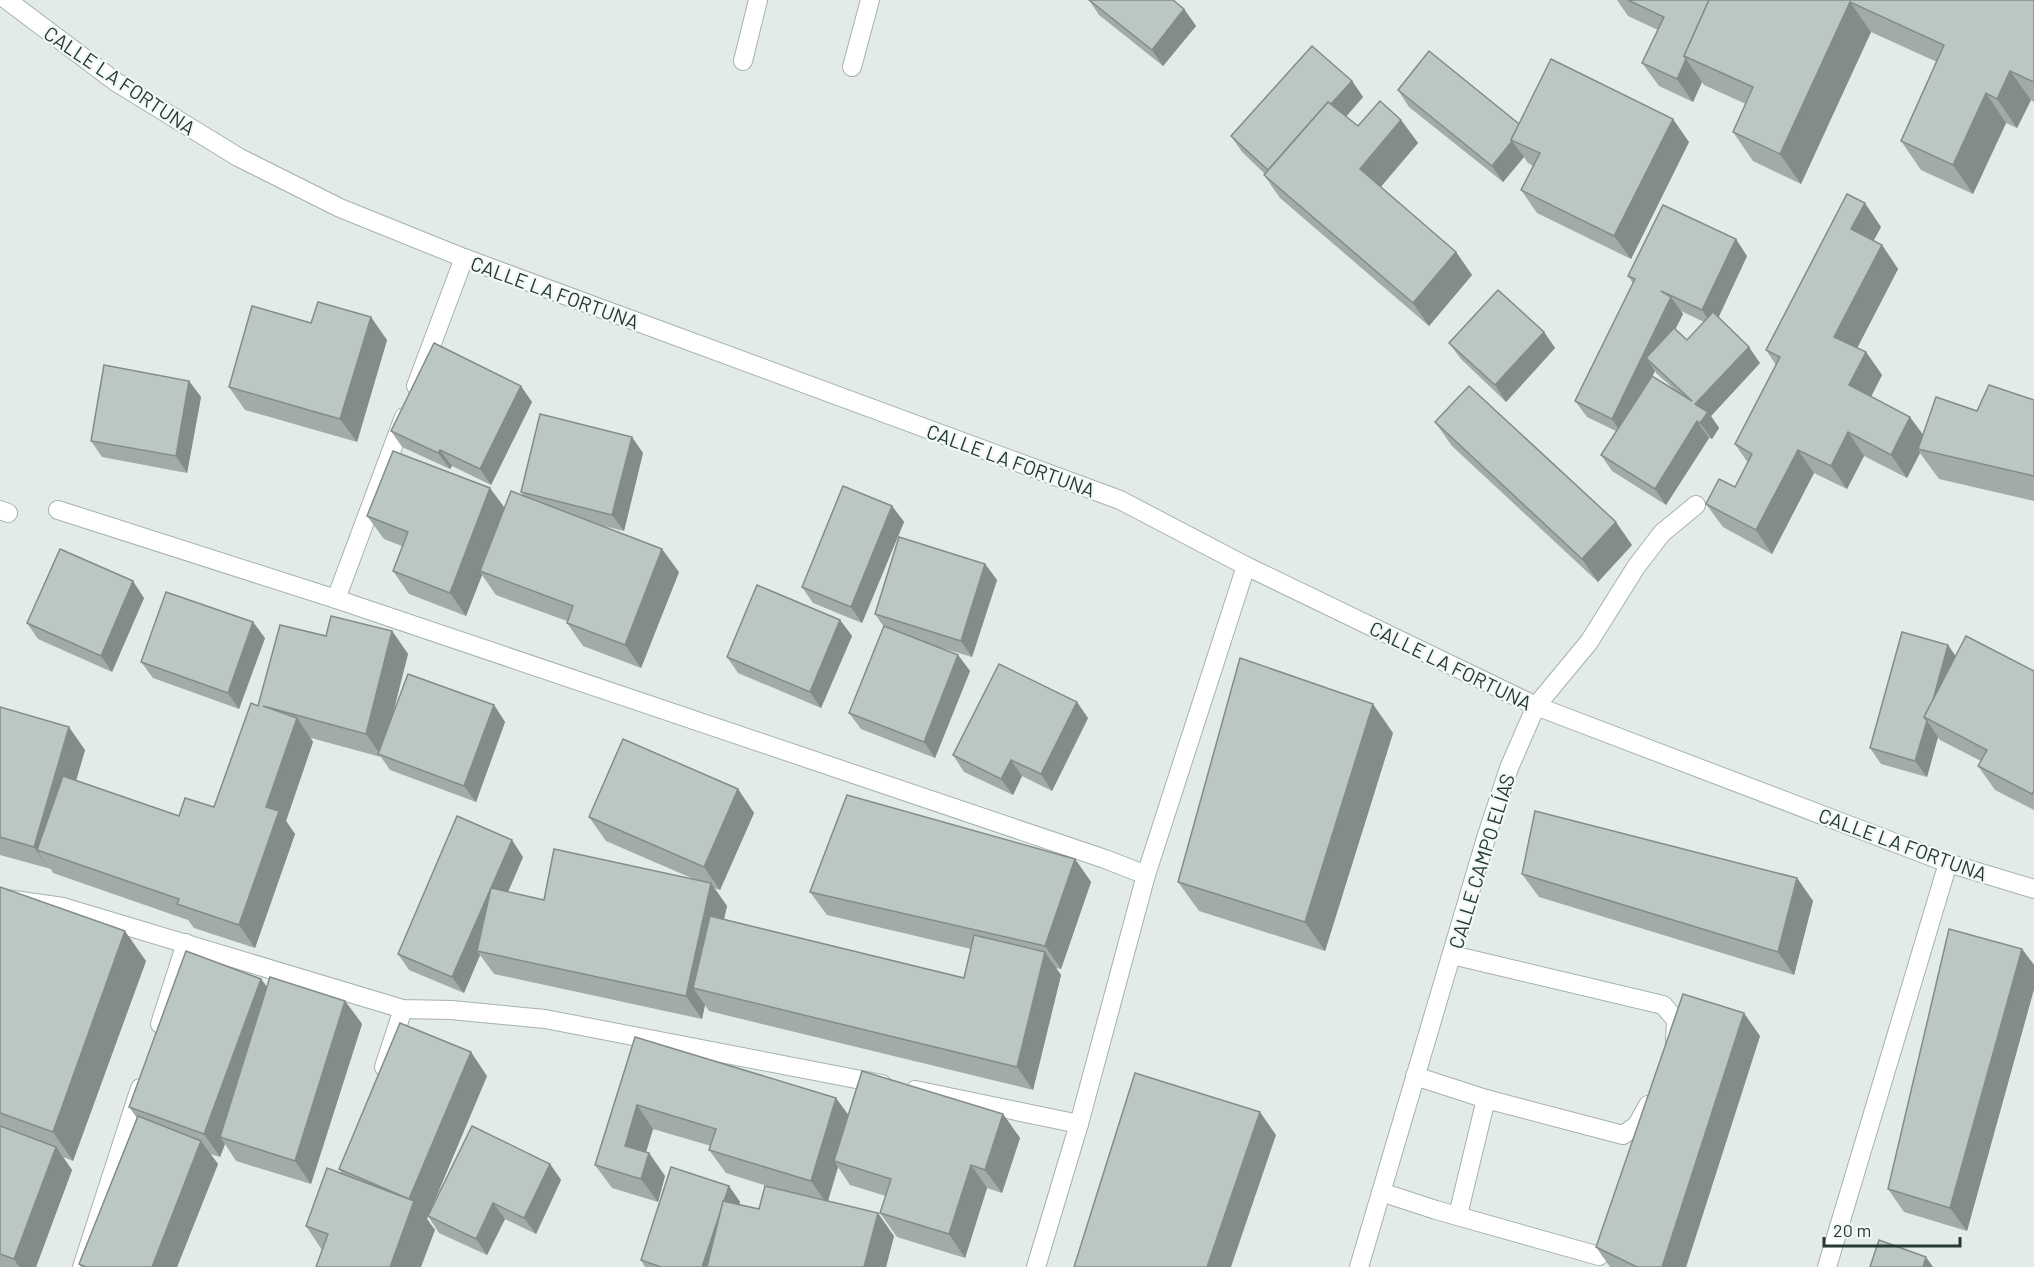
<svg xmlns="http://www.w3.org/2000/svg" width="2034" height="1267" font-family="Barlow,sans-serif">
  <rect width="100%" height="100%" fill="#e2ebe7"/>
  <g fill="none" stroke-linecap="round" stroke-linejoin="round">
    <g stroke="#a5b2ad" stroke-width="20">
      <g id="street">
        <path d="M7 0 116 82 238 157 340 208 464 258 1120 500 1246 566 1536 706 1948 863 2034 889"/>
        <path d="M743 61 758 0"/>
        <path d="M852 67 870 0"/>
        <path d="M416 386 464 258"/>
        <path d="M0 510 8 513"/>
        <path d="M58 510 336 599 1105 859 1146 875"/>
        <path d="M336 599 404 417"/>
        <path d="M0 898 63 907 403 1009 451 1010 545 1019 882 1084"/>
        <path d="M1452 955 1663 1005 1676 1020 1675 1041"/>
        <path d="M160 1024 186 943"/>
        <path d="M384 1067 403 1009"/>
        <path d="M1415 1076 1486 1099 1623 1135 1637 1125 1648 1105"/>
        <path d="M915 1090 1079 1124"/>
        <path d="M1381 1192 1436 1210 1599 1256"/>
        <path d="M1458 1215 1486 1099"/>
        <path d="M82 1267 140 1088"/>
        <path d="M1036 1267 1079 1124 1146 875 1246 566"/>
        <path d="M1359 1267 1486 838 1509 768 1536 706 1589 642 1636 567 1662 533 1696 505"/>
        <path d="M1827 1267 1948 863"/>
      </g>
    </g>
    <use href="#street" stroke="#fff" stroke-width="18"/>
  </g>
  <g fill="#a1aca7" fill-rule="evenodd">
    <path d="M1089 0 1184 9 1196 26 1163 66 1099 15Z"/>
    <path d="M1617 0H2034V102L2031 100 2017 128 2006 123 1973 194 1921 170 1901 141 1937 62 1871 32 1801 184 1753 161 1733 132 1746 104 1704 85 1702 82 1693 102 1659 86 1642 63 1658 30 1628 16Z"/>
    <path d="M1352 81 1363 97 1346 117 1358 126 1401 120 1418 143 1381 187 1456 252 1472 275 1429 326 1280 198 1264 175 1265 174 1242 152 1231 136Z"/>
    <path d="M1398 90 1519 124 1689 142 1631 259 1537 213 1521 190 1533 166 1528 163 1524 157 1503 182 1409 107Z"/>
    <path d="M1881 227 1873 241 1882 245 1898 269 1857 348 1866 352 1882 375 1871 397 1923 435 1977 411 2034 400V501L1939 479 1920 453 1907 478 1864 456 1847 489 1814 473 1772 554 1723 527 1706 504 1735 487 1748 463 1735 444 1776 365 1766 350Z"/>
    <path d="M1747 256 1718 318 1760 363 1711 416 1719 428 1712 439 1709 438 1666 505 1612 471 1601 455 1616 431 1587 417 1575 401 1633 283 1628 276ZM1681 311 1704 322 1687 340 1675 329 1683 314ZM1655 371 1657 374 1674 389 1652 376Z"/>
    <path d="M311 323 387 340 357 442 245 410 229 387Z"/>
    <path d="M1544 332 1555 348 1506 402 1461 359 1449 343Z"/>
    <path d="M189 381 201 397 187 473 102 457 91 441Z"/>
    <path d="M532 402 491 485 452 466 450 469 402 447 391 431Z"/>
    <path d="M1435 422 1632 545 1598 582 1452 446Z"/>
    <path d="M643 453 624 531 604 526 679 572 641 668 583 646 567 623V621L496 595 482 575 466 616 409 594 393 571 402 546 384 539 367 516 504 508 523 495 521 492Z"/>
    <path d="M892 506 904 522 862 623 813 603 802 587Z"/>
    <path d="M985 564 997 580 972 657 935 646 958 655 970 671 935 758 861 729 849 713 884 627 875 614Z"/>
    <path d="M144 598 112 672 38 639 27 623Z"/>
    <path d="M840 620 852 636 821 708 738 673 727 657Z"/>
    <path d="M392 631 408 654 393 714 494 705 505 722 476 802 390 770 381 757 311 738 313 742 286 821 295 834 255 948 194 928 188 920 53 873 51 869 0 855V707L85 750 76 781 179 816 214 807 258 706 326 636Z"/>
    <path d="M265 638 239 709 153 678 141 662Z"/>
    <path d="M1948 645 1956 656 2034 671V810L1995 790 1978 766 1981 761 1940 740 1938 737 1927 777 1881 764 1870 748Z"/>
    <path d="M1088 718 1052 791 1022 776 1013 795 964 772 953 755Z"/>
    <path d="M1393 733 1325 951 1199 911 1178 882Z"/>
    <path d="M738 789 754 813 720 890 714 888 727 906 724 919 964 978 971 949 827 915 810 892 1075 859 1091 882 1061 969 1056 968 1061 975 1033 1090 709 1011 705 1005 702 1019 494 974 480 955 464 993 409 970 398 954 523 857 508 892 544 900 696 880 606 841 589 817Z"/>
    <path d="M1522 874 1797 878 1813 901 1794 975 1539 897Z"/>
    <path d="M0 887 146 961 73 1161 63 1157 72 1170 36 1267H0Z"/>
    <path d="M2022 949 2034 965V989L1967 1231 1904 1212 1888 1189Z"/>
    <path d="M261 979 267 987 345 1001 362 1024 311 1184 236 1161 225 1144 220 1157 210 1154 218 1164 177 1267H81L79 1264 137 1118 129 1107Z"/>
    <path d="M1760 1036 1686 1267H1610L1596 1247Z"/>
    <path d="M635 1037 849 1115 1003 1114 1020 1138 1002 1193 987 1188 965 1258 897 1237 880 1213 886 1196 850 1185 838 1167 828 1201 894 1236 886 1267H645L641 1260 729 1186 740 1202 739 1205 759 1209 774 1188 726 1173 709 1150 711 1146 653 1129 646 1152 649 1153 665 1176 658 1202 612 1188 595 1165Z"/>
    <path d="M487 1076 428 1216 550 1164 561 1180 536 1234 505 1219 487 1255 439 1233 428 1216 427 1219 435 1230 322 1250 306 1226 342 1174 339 1169Z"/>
  </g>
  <g fill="#838c88">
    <path d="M1850 2 1871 32 1801 184 1780 154Z"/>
    <path d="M1184 9 1196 26 1163 66 1152 50Z"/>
    <path d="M1686 59 1702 82 1693 102 1677 79Z"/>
    <path d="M2010 71 2031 100 2017 128 1997 99Z"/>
    <path d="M1352 81 1363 97 1282 189 1270 172Z"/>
    <path d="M1986 93 2006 123 1973 194 1953 165Z"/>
    <path d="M1673 119 1689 142 1631 259 1614 236Z"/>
    <path d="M1401 120 1418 143 1376 192 1360 169Z"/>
    <path d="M1512 141 1524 157 1503 182 1492 166Z"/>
    <path d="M1865 203 1881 227 1867 253 1851 229Z"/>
    <path d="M1736 239 1747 256 1714 327 1702 310Z"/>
    <path d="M1882 245 1898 269 1851 360 1834 337Z"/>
    <path d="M1456 252 1472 275 1429 326 1413 303Z"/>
    <path d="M1671 297 1683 314 1656 368 1646 358 1655 371 1623 435 1612 419Z"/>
    <path d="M371 317 387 340 357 442 340 419Z"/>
    <path d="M1544 332 1555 348 1506 402 1495 385Z"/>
    <path d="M1749 347 1760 363 1711 416 1719 428 1712 439 1700 423 1695 404Z"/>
    <path d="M1866 352 1882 375 1865 408 1849 385Z"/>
    <path d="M189 381 201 397 187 473 176 456Z"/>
    <path d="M521 386 532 402 491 485 480 469Z"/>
    <path d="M1910 417 1927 440 1918 449 1920 453 1907 478 1891 455Z"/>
    <path d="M1697 421 1709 438 1666 505 1655 489Z"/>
    <path d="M1848 432 1864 456 1847 489 1831 466Z"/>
    <path d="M632 437 643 453 624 531 612 515Z"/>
    <path d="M440 450 452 466 450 469 438 453Z"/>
    <path d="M1798 450 1814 473 1772 554 1756 530Z"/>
    <path d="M490 488 507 511 480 571 482 575 466 616 450 593Z"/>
    <path d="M892 506 904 522 862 623 851 607Z"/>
    <path d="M1616 522 1632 545 1598 582 1582 559Z"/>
    <path d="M662 549 679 572 641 668 625 645Z"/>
    <path d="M985 564 997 580 972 657 961 641Z"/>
    <path d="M133 581 144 598 112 672 101 656Z"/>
    <path d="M840 620 852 636 821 708 810 692Z"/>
    <path d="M253 622 265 638 239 709 228 693Z"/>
    <path d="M392 631 408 654 382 755 380 754 366 734Z"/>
    <path d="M1948 645 1959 662 1927 719Z"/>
    <path d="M958 655 970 671 935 758 924 742Z"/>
    <path d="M1077 702 1088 718 1052 791 1041 774Z"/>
    <path d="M1373 704 1393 733 1325 951 1305 922Z"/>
    <path d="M494 705 505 722 476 802 464 786Z"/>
    <path d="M297 718 313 742 286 821 295 834 255 948 239 925 266 807Z"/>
    <path d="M1927 721 1938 737 1927 777 1915 761Z"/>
    <path d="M69 727 85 750 54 856 37 850 50 870 34 847Z"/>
    <path d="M1011 760 1022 776 1013 795 1001 779Z"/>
    <path d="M738 789 754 813 720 890 704 867Z"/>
    <path d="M512 840 523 857 482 952 477 951 480 955 464 993 452 977Z"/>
    <path d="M1075 859 1091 882 1061 969 1045 946Z"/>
    <path d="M1797 878 1813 901 1794 975 1778 952Z"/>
    <path d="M711 883 727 906 708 992 693 988 705 1005 702 1019 686 996Z"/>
    <path d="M125 931 146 961 73 1161 53 1132Z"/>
    <path d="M2022 949 2034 965V989L1967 1231 1950 1208Z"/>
    <path d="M1045 952 1061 975 1033 1090 1017 1067Z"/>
    <path d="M261 979 278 1002 220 1137 225 1144 220 1157 204 1134Z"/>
    <path d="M345 1001 362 1024 311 1184 295 1161Z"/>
    <path d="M1744 1013 1760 1036 1686 1267H1662Z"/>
    <path d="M471 1052 487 1076 427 1219 435 1230 421 1267H390L409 1199Z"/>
    <path d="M836 1098 853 1121 834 1161 838 1167 827 1204 811 1181Z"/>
    <path d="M637 1105 653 1129 641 1169 625 1146Z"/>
    <path d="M1260 1112 1276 1135 1231 1267H1207Z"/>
    <path d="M1003 1114 1020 1138 1002 1193 985 1170Z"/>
    <path d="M201 1141 218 1164 177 1267H152Z"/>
    <path d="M56 1147 72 1170 36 1267H19L14 1259Z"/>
    <path d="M649 1153 665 1176 658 1202 641 1179Z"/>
    <path d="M550 1164 561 1180 536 1234 524 1218Z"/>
    <path d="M971 1165 987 1188 965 1258 949 1234Z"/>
    <path d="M729 1186 740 1202 718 1267H702Z"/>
    <path d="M493 1203 505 1219 487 1255 476 1239Z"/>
    <path d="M878 1213 894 1236 886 1267H864Z"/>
    <path d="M1926 1257 1933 1267H1923Z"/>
  </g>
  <g fill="#bbc8c2" stroke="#838c88" stroke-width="1.5">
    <path d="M1089 0H1173L1184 9 1152 50Z"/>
    <path d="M1628 0H1709L1684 56 1686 59 1677 79 1642 63 1664 17Z"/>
    <path d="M1709 0H2034V82L2010 71 1997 99 1986 93 1953 165 1901 141 1944 45 1850 2 1780 154 1733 132 1753 87 1684 56Z"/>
    <path d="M1312 46 1352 81 1331 104 1328 102 1268 170 1231 136Z"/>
    <path d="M1429 51 1519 124 1511 140H1513L1492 166 1398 90Z"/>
    <path d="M1551 59 1673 119 1614 236 1521 190 1540 153 1511 140Z"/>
    <path d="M1380 101 1401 120 1360 169 1456 252 1413 303 1264 175 1328 102 1358 126Z"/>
    <path d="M1847 194 1865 203 1851 229 1882 245 1834 337 1866 352 1849 385 1910 417 1891 455 1848 432 1831 466 1798 450 1756 530 1706 504 1719 479 1735 487 1752 454 1735 444 1780 357 1766 350Z"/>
    <path d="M1663 205 1736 239 1702 310 1661 291 1671 297 1612 419 1575 401 1635 279 1628 276Z"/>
    <path d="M1498 290 1544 332 1495 385 1449 343Z"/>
    <path d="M318 302 371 317 340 419 229 387 252 306 311 323Z"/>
    <path d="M1713 312 1749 347 1695 404 1708 412 1700 423 1697 421 1655 489 1601 455 1652 376 1692 401 1646 358 1674 328 1687 340Z"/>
    <path d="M434 343 521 386 480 469 440 450 438 453 391 431Z"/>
    <path d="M104 365 189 381 176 456 91 441Z"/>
    <path d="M1989 385 2034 400V476L1918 449 1936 397 1977 411Z"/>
    <path d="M1469 386 1616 522 1582 559 1435 422Z"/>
    <path d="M540 414 632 437 612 515 521 492Z"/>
    <path d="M393 451 490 488 450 593 393 571 408 532 367 516Z"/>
    <path d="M843 486 892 506 851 607 802 587Z"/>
    <path d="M511 491 662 549 625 645 567 623 573 606 480 571Z"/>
    <path d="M899 537 985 564 961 641 875 614Z"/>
    <path d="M60 549 133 581 101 656 27 623Z"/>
    <path d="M757 585 840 620 810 692 727 657Z"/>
    <path d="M166 592 253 622 228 693 141 662Z"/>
    <path d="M331 616 392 631 366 734 263 706 297 718 266 807 279 811 239 925 177 904 179 899 37 850 63 776 179 816 185 798 214 807 251 703 258 706 280 625 326 636Z"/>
    <path d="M884 626 958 655 924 742 849 713Z"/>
    <path d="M1902 632 1948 645 1933 700 1924 717 1927 721 1915 761 1870 748Z"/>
    <path d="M1966 636 2034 671V791L2032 794 1978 766 1987 750 1924 717Z"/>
    <path d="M1240 658 1373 704 1305 922 1178 882Z"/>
    <path d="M999 664 1077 702 1041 774 1011 760 1001 779 953 755Z"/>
    <path d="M408 674 494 705 464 786 378 754Z"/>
    <path d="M0 707 69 727 34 847 0 837Z"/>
    <path d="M623 739 738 789 704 867 589 817Z"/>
    <path d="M847 795 1075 859 1045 946 810 892Z"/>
    <path d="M1535 811 1797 878 1778 952 1522 874Z"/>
    <path d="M457 816 512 840 452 977 398 954Z"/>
    <path d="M554 849 711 883 686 996 477 951 491 888 544 900Z"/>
    <path d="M0 887 125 931 53 1132 0 1113Z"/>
    <path d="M710 916 964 978 974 935 1045 952 1017 1067 693 988Z"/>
    <path d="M1949 929 2022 949 1950 1208 1888 1189Z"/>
    <path d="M186 951 261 979 204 1134 129 1107Z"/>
    <path d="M270 977 345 1001 295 1161 220 1137Z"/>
    <path d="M1683 994 1744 1013 1662 1267H1637L1596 1247Z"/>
    <path d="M400 1023 471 1052 409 1199 339 1169Z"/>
    <path d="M635 1037 836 1098 811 1181 709 1150 716 1129 637 1105 625 1146 649 1153 641 1179 595 1165Z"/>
    <path d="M862 1071 1003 1114 985 1170 971 1165 949 1234 880 1213 891 1179 834 1161Z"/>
    <path d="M1135 1073 1260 1112 1207 1267H1074Z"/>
    <path d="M138 1116 201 1141 152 1267H86L79 1264Z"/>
    <path d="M0 1126 56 1147 14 1259 0 1254Z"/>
    <path d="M472 1126 550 1164 524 1218 493 1203 476 1239 428 1216Z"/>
    <path d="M671 1167 729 1186 702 1267H661L641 1260Z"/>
    <path d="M327 1168 414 1201 390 1267H316L328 1234 306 1226Z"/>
    <path d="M765 1186 878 1213 864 1267H707L723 1201 759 1209Z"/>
    <path d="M1879 1240 1926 1257 1923 1267H1870Z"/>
  </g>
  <g text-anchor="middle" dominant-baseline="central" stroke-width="4.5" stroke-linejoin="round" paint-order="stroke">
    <g font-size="20" fill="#243a33" stroke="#f2f8f5">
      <text transform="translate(120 80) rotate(34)">CALLE LA FORTUNA</text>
      <text transform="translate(555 292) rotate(20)">CALLE LA FORTUNA</text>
      <text transform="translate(1011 460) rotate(20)">CALLE LA FORTUNA</text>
      <text transform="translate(1451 665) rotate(26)">CALLE LA FORTUNA</text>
      <text transform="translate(1903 844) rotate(20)">CALLE LA FORTUNA</text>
      <text transform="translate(1481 861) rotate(-73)">CALLE CAMPO ELÍAS</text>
    </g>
  </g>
  <path d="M1824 1237v9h136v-9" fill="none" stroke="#243a33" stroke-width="3"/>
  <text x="1833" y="1237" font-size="18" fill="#243a33" stroke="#f2f8f5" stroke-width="4.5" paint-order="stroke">20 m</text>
</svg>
